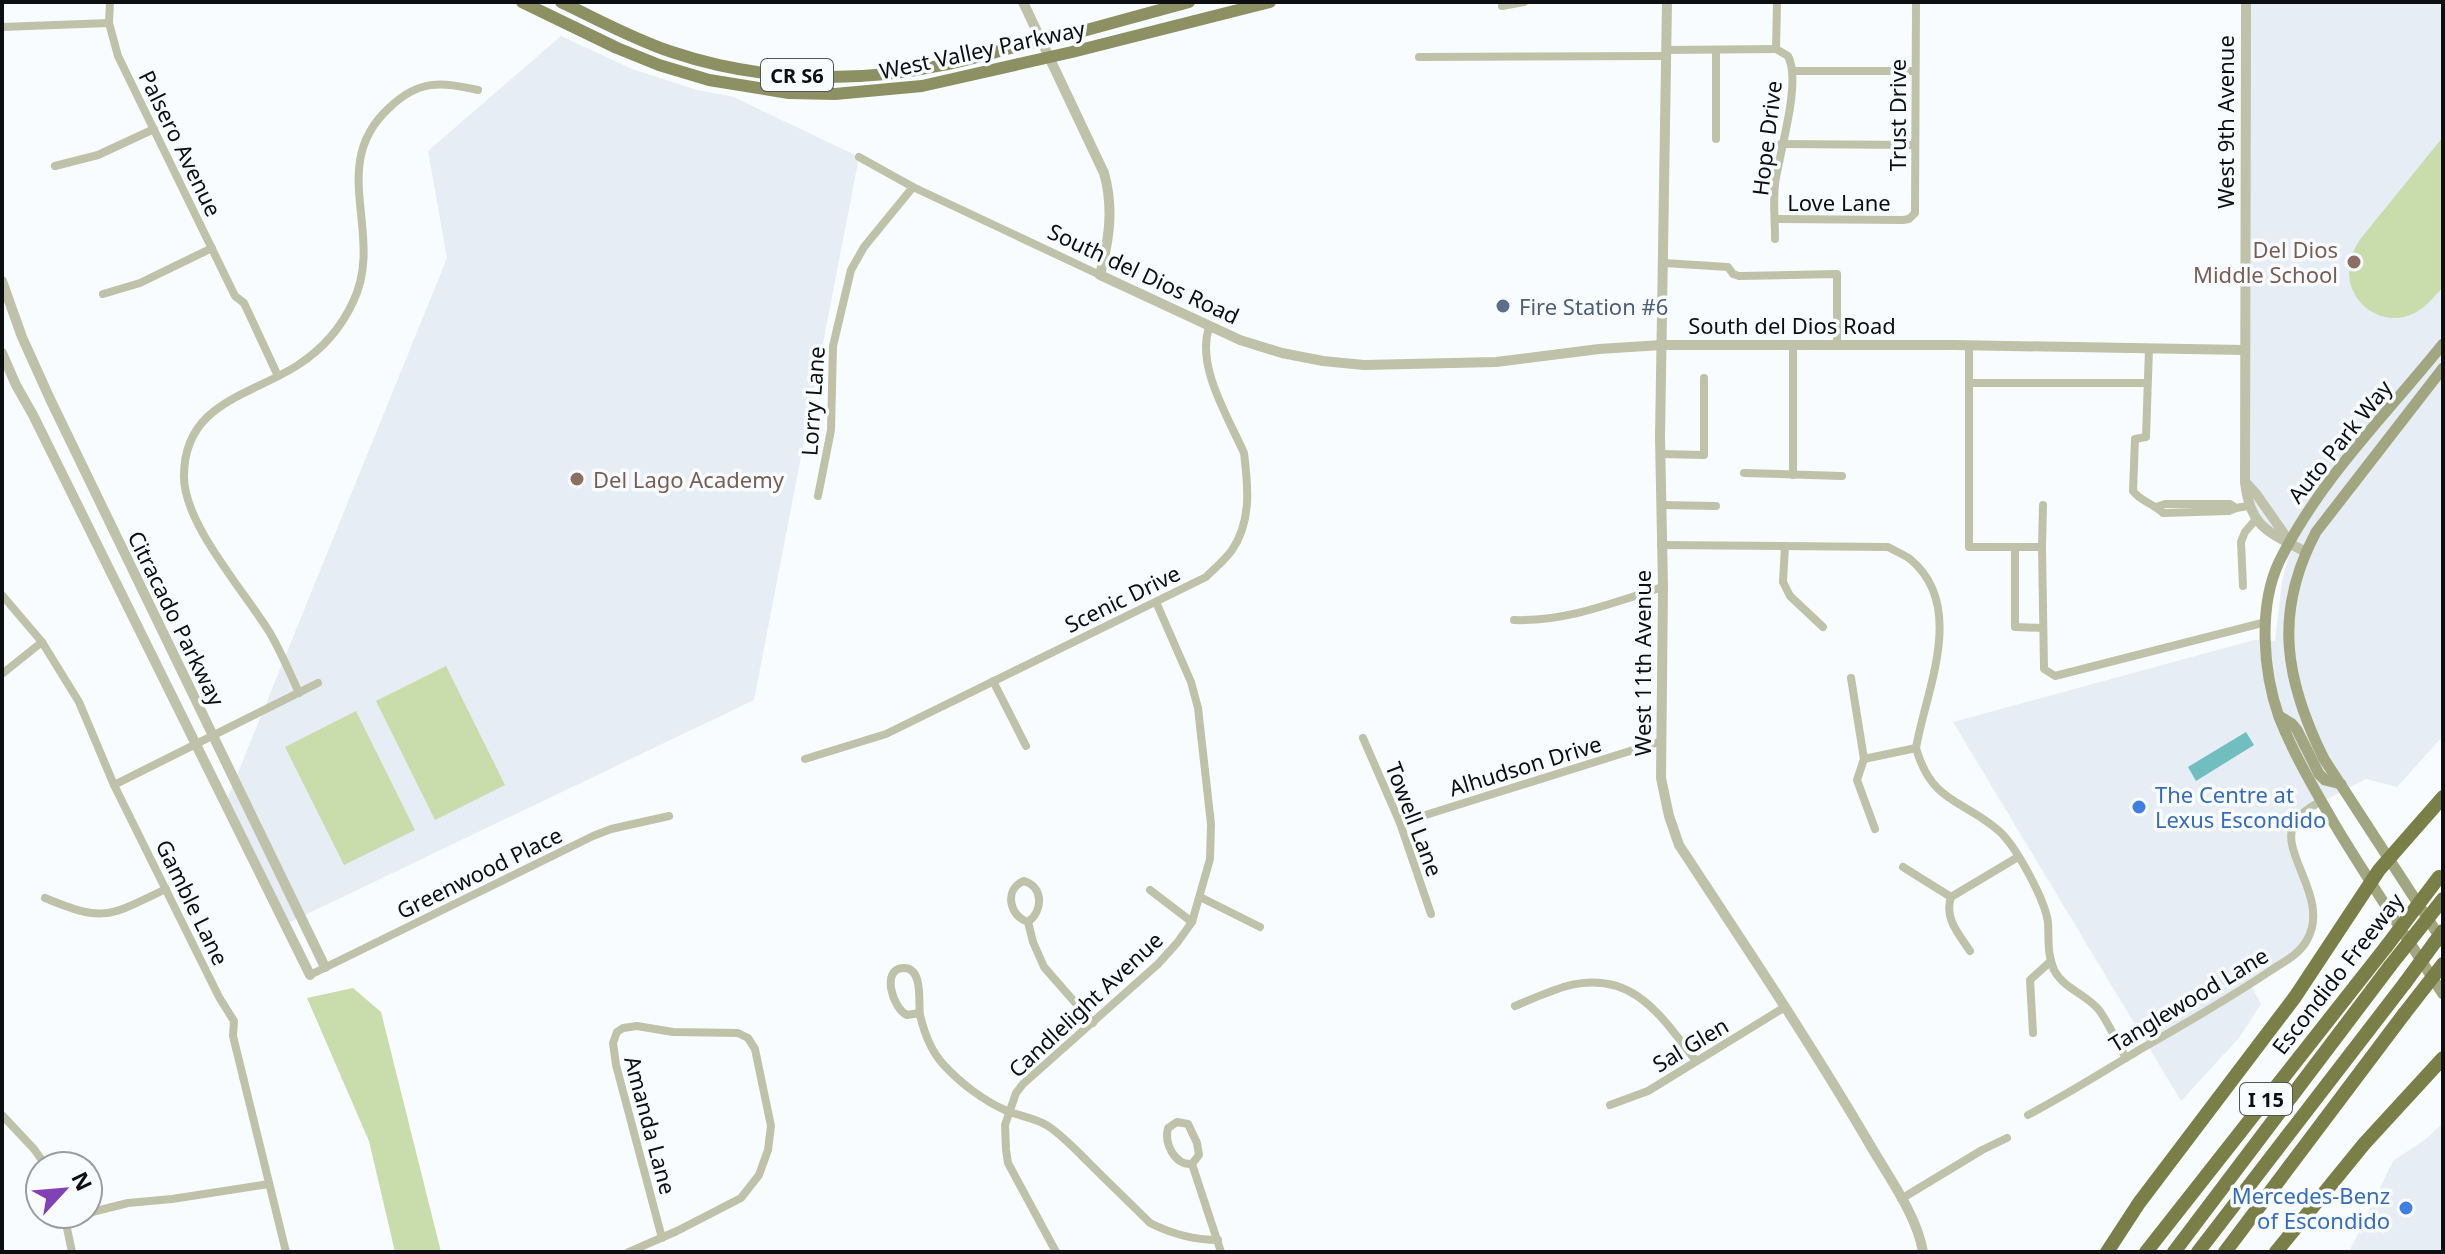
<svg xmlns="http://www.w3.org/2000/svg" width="2445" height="1254" font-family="'Noto Sans',sans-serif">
  <rect width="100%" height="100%" fill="#f9fcff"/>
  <g fill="#e6edf5">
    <path d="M2246 2H2443V736L2397 787 2366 779 2308 809 2291 832 2315 909 2306 942 2251 985 2261 1004 2239 1038 2181 1101 1953 722 2254 640 2275 641 2282 581 2290 552 2267 531 2248 506Z"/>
    <path d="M561 36 632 69 697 90 734 97 859 157 754 700 282 926 224 807 447 258 428 151Z"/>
    <path d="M2443 1123V1252H2349L2393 1161 2426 1139Z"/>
  </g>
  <g fill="#c9dcab">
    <path d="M2443 137C2443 174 2443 211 2443 248 2443 258 2445 275 2443 285 2442 289 2435 296 2432 299 2390 348 2320 293 2362 237Z"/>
    <path d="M446 666 505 785 435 820 376 701Z"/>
    <path d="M356 711 415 830 344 865 285 747Z"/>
    <path d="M353 988 381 1012 441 1252H395L369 1141 307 998Z"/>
  </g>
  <path fill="#70bec0" d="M2246 732 2254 745 2196 781 2188 767Z"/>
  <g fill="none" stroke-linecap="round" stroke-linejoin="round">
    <g stroke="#bfc2a8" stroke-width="8">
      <path d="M110 2 109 23 118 56 235 296 244 303 278 376"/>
      <path d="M1502 6 1524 2"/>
      <path d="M2 27 109 23"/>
      <path d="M1666 50 1776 49"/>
      <path d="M1716 50V139"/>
      <path d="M1419 57 1666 56"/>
      <path d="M1792 71H1915"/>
      <path d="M1781 144 1915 145"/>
      <path d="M859 157 913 187 1100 275"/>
      <path d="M55 166 98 155 154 129"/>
      <path d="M1775 219 1903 220 1909 219 1915 213 1916 2"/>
      <path d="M1775 239C1775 221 1773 202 1775 184 1779 153 1802 82 1788 56L1776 49 1777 2"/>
      <path d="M1664 263 1728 267 1733 274 1739 276 1837 274V345"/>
      <path d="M103 294 140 283 212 248"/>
      <path d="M1793 345V475"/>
      <path d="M1969 345V547H2042L2044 669 2055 676 2266 622"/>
      <path d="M2149 348 2146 437 2135 439 2133 491C2140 501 2154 504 2163 513L2229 511 2236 508 2248 506"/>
      <path d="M1969 383H2147"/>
      <path d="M1660 454 1704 455V378"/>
      <path d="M1744 473 1842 476"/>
      <path d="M818 496 831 430 833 346 851 270 864 247 913 187"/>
      <path d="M1661 505 1716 506"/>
      <path d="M2156 507 2165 504H2230L2236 508"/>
      <path d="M1661 545 1888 547C1895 551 1903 554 1910 559 1967 606 1926 690 1916 748 1932 804 1963 799 1999 831 2016 846 2045 900 2048 922 2049 939 2047 954 2054 970 2064 989 2086 994 2099 1010 2110 1025 2117 1043 2126 1058"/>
      <path d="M1785 546 1783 582 1790 596 1823 627"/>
      <path d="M2015 547V627L2043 628"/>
      <path d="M2042 547 2043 505"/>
      <path d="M2243 586 2241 542 2245 532 2257 518"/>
      <path d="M2 595 42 642 79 702 114 785 219 997 234 1021 233 1036 286 1252"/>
      <path d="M1514 620C1566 622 1614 602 1663 587"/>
      <path d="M2 674 42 642"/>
      <path d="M1851 678 1864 759 1916 748"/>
      <path d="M993 681 1026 746"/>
      <path d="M299 693C290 673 281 652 270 633 245 592 183 523 184 476 184 403 250 396 298 365 321 350 341 328 353 302 386 234 326 166 389 108 419 79 441 82 478 90"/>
      <path d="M1363 738 1400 823 1431 914"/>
      <path d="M805 759 886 734 1206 577C1215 568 1225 560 1232 550 1252 521 1248 485 1244 453 1228 417 1196 366 1209 328"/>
      <path d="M1864 759 1857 780 1875 829"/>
      <path d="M114 785 318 683"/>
      <path d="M1400 823 1662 741"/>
      <path d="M1903 867 1951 897 2018 857"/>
      <path d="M1024 881C1044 887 1043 911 1028 922 1010 917 1003 889 1024 881Z"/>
      <path d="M1150 890 1192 922"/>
      <path d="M1200 897 1260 927"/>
      <path d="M1951 897C1944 918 1958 933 1970 951"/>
      <path d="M45 898C105 923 109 916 166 889"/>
      <path d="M1028 922 1033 942 1044 967 1093 1023"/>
      <path d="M310 975 593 836 611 829 669 816"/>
      <path d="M1515 1006C1532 999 1549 991 1567 986 1633 969 1661 1016 1696 1061"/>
      <path d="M919 1013 907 1015C893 1009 880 968 904 968 924 968 918 1005 920 1015 924 1032 931 1051 943 1064 960 1083 984 1101 1007 1111 1020 1116 1036 1118 1048 1126 1063 1136 1076 1150 1089 1163 1109 1183 1130 1203 1150 1223 1172 1234 1193 1240 1218 1240"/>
      <path d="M2033 1033 2030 980 2051 961"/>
      <path d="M1610 1105 1648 1091 1785 1007"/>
      <path d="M2 1115 34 1149 46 1166"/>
      <path d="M2028 1115C2066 1095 2103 1072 2139 1050 2183 1025 2228 999 2270 971 2283 962 2299 955 2307 940 2332 896 2273 849 2297 819 2303 811 2313 806 2321 801"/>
      <path d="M1177 1122 1188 1124 1197 1143 1199 1155 1192 1164C1174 1165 1164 1143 1168 1128Z"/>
      <path d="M1192 1164 1221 1252"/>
      <path d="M1901 1199 1982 1150 2007 1138"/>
      <path d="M88 1213 128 1203 172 1199 269 1184"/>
      <path d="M64 1214 72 1252"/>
      <path d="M65 1218 83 1214"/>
      <path d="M629 1252 677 1231 741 1198 759 1175 768 1150 771 1126 755 1049 748 1038 738 1033 673 1032 637 1026 623 1028 617 1032 613 1043 616 1065 662 1238"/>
      <path d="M1056 1252 1008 1163 1006 1150 1005 1125 1016 1093 1023 1084 1158 964 1177 943 1192 922 1210 859 1211 824 1198 708 1191 682 1156 602"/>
    </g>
    <g stroke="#bfc2a8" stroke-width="10">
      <path d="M1023 2 1104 173C1114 208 1109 240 1100 275L1240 340 1282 353 1323 361 1364 365 1496 362 1599 349 1662 345H1954L2244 350"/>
      <path d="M1667 2 1660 438 1663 587 1661 778 1669 816 1679 845C1743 942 1807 1038 1866 1138 1885 1172 1917 1214 1923 1252"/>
      <path d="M2246 2 2245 482C2250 528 2269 532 2306 552"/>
      <path d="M2 281 22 337 50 399 325 967"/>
      <path d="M2 353 16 385 33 415 310 975"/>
      <path d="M2246 483 2257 495 2289 541"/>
    </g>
    <g stroke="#a1a580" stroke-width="11">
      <path d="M2443 344C2386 415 2319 480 2279 562 2258 607 2263 671 2279 717 2294 755 2315 790 2335 825 2370 883 2407 938 2443 994"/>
      <path d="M2279 716 2292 724 2297 730 2319 774 2325 780 2341 784"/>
      <path d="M2443 942 2324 759C2285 680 2273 613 2316 532L2443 368"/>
    </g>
    <g stroke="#8c9062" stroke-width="12">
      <path d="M522 2 617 48 659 65 709 80 789 93 835 94 922 86 1072 52 1270 2"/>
      <path d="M561 2C597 19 633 39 672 52 758 81 854 84 943 65 983 57 1021 43 1061 37L1189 2"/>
    </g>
    <g stroke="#7a7f47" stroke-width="14">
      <path d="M2107 1252 2139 1203 2295 997 2379 870 2443 797"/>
      <path d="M2146 1252 2386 947"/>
      <path d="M2174 1252 2390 966"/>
      <path d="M2198 1252 2405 983"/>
      <path d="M2225 1252 2404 1014"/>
      <path d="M2276 1252 2364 1144 2443 1058"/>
    </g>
    <g stroke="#7a7f47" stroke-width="14">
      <path d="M2386 947 2439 877"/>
      <path d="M2390 966 2443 899"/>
      <path d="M2405 983 2443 931"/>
      <path d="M2404 1014 2443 964"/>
    </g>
  </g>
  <g fill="#8d6e63" stroke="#f9fcff" stroke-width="3">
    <circle cx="2354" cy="262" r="8"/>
    <circle cx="577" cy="479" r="8"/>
  </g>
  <circle fill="#5c6f8a" stroke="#f9fcff" stroke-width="3" cx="1503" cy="306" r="8"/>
  <g fill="#3f7fe0" stroke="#f9fcff" stroke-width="3">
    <circle cx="2139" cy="807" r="8"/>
    <circle cx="2406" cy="1208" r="8"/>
  </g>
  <g text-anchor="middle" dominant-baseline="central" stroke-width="7" stroke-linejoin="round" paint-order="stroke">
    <g fill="#f9fcff" stroke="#535558" stroke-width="2">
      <rect x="761" y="59" width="72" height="32" rx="6"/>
      <rect x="2240" y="1083" width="52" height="32" rx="6"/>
    </g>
    <g font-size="20" font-weight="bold" fill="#0c0e11">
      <text x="797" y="75">CR S6</text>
      <text x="2266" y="1099">I 15</text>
    </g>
    <g font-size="22" fill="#0c0e11" stroke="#f9fcff">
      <text transform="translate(982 49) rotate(-12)">West Valley Parkway</text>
      <text transform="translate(1897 115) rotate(-90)">Trust Drive</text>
      <text transform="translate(2225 122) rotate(-90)">West 9th Avenue</text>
      <text transform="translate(1766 138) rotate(-83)">Hope Drive</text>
      <text transform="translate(181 143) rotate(64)">Palsero Avenue</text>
      <text x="1839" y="202">Love Lane</text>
      <text transform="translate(1144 273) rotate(25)">South del Dios Road</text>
      <text x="1792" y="325">South del Dios Road</text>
      <text transform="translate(812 401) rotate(-86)">Lorry Lane</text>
      <text transform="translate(2339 441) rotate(-51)">Auto Park Way</text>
      <text transform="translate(1122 598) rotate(-26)">Scenic Drive</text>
      <text transform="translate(177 618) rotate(64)">Citracado Parkway</text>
      <text transform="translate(1642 663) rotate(-90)">West 11th Avenue</text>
      <text transform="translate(1525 765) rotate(-17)">Alhudson Drive</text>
      <text transform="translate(1415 819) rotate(69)">Towell Lane</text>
      <text transform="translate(479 872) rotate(-26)">Greenwood Place</text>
      <text transform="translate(193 902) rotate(64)">Gamble Lane</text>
      <text transform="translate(2337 973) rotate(-52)">Escondido Freeway</text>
      <text transform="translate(2188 999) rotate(-31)">Tanglewood Lane</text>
      <text transform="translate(1085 1004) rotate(-43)">Candlelight Avenue</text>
      <text transform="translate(1690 1044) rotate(-31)">Sal Glen</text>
      <text transform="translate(651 1125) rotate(75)">Amanda Lane</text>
    </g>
    <g font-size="22" fill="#785e54" stroke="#f9fcff" text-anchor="end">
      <text x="2338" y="249">Del Dios<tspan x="2338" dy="25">Middle School</tspan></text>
      <text x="593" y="479" text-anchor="start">Del Lago Academy</text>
    </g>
    <g font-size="22" fill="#4e5e75" stroke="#f9fcff" text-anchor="start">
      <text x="1519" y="306">Fire Station #6</text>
    </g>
    <g font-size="22" fill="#366cbe" stroke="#f9fcff" text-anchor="start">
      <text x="2155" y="794">The Centre at<tspan x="2155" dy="25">Lexus Escondido</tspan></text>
      <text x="2390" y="1195" text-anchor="end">Mercedes-Benz<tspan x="2390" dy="25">of Escondido</tspan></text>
    </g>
  </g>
  <rect width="2445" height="1254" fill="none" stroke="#0c0e11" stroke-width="8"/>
  <g transform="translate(64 1190) rotate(64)"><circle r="38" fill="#f9fcff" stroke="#9a9da0" stroke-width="2"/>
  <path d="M0-6L14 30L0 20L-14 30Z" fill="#8341b6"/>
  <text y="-12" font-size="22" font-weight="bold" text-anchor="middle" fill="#0c0e11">N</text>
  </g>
</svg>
